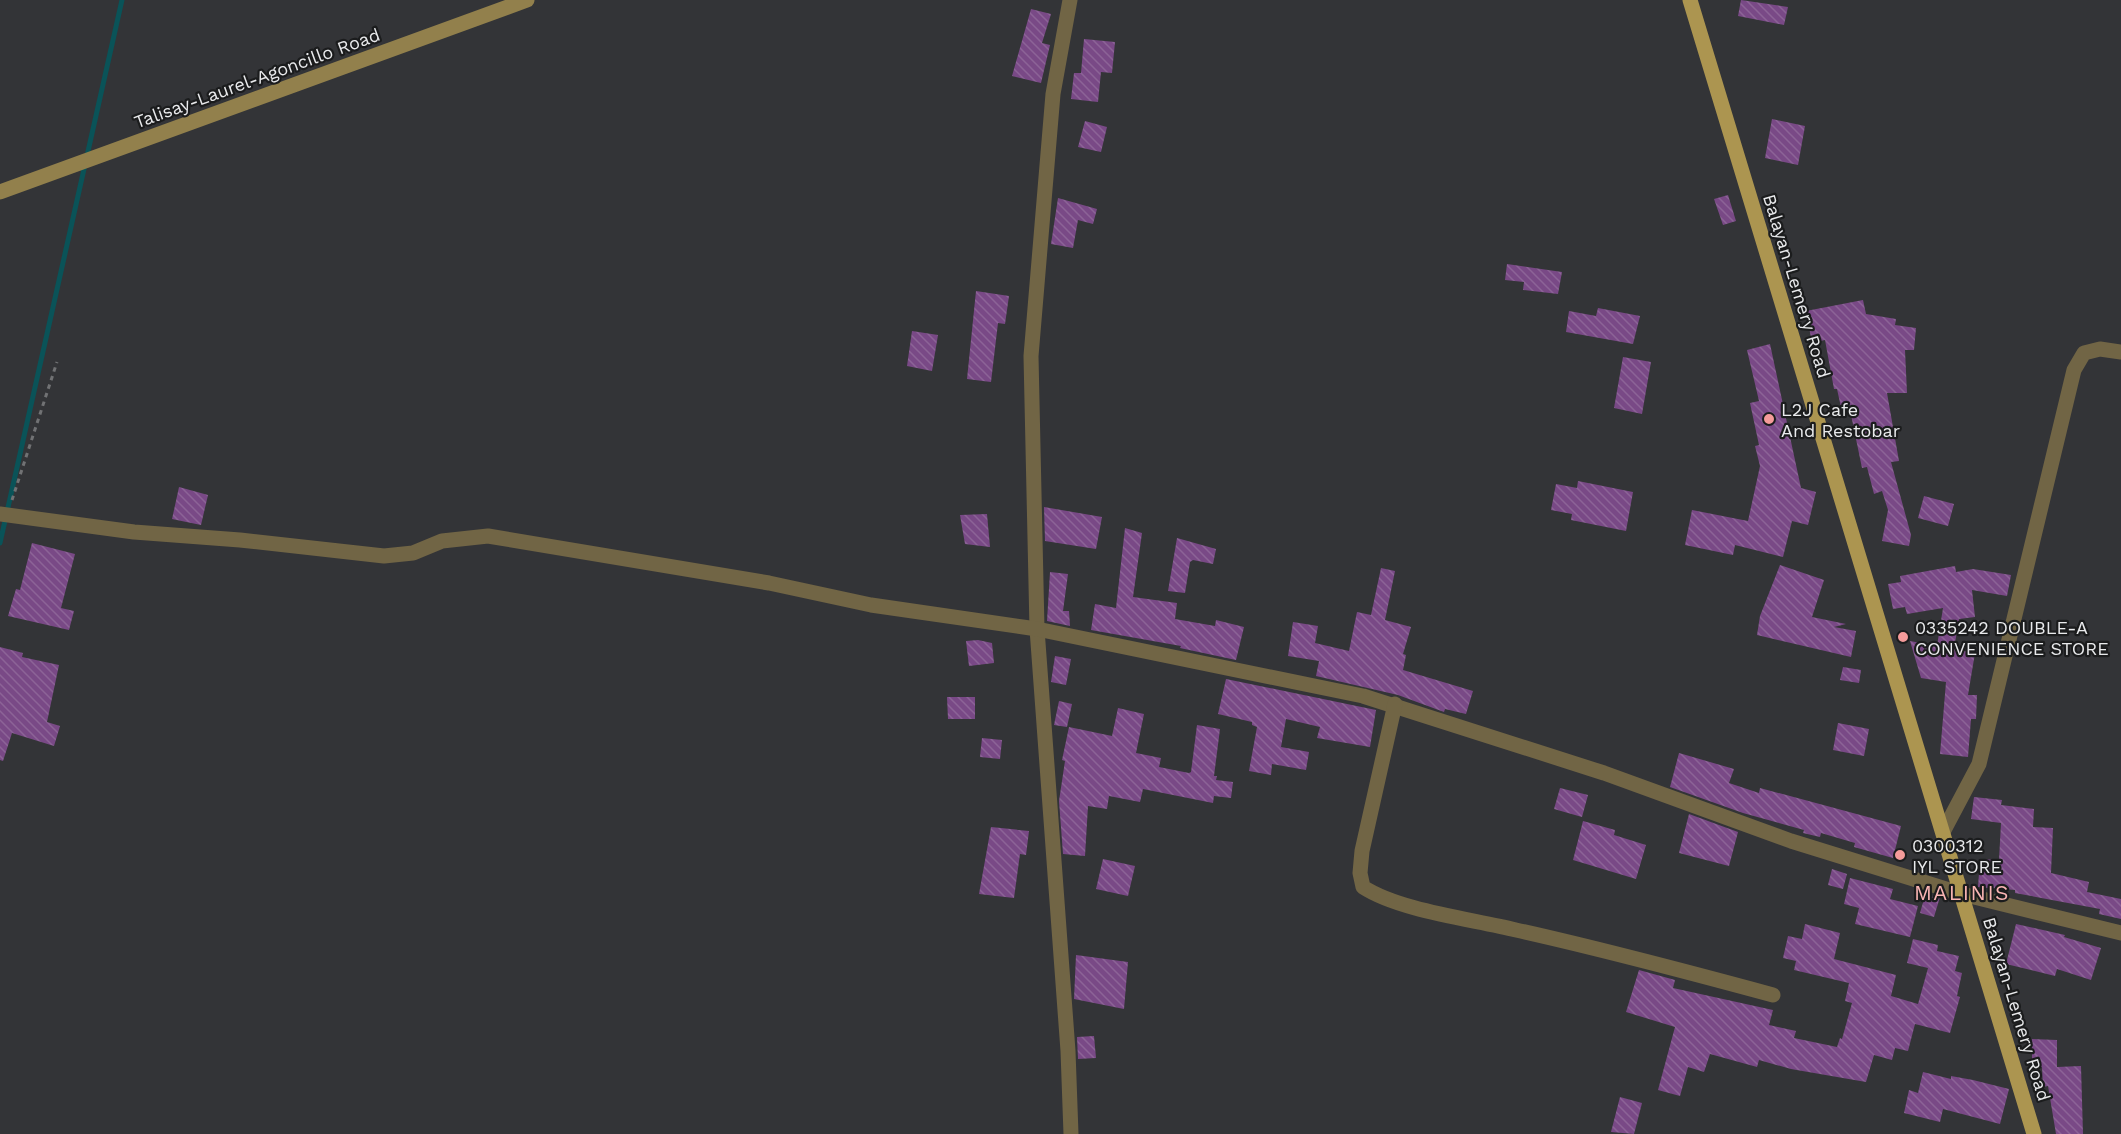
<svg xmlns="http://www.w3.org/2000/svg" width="2121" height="1134" font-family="'Work Sans',sans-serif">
  <defs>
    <pattern id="building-back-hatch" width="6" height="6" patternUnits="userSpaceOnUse" patternTransform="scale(1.5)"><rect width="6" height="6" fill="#794986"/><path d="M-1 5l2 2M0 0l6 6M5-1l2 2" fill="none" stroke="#8c6397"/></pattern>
  </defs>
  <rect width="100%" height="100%" fill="#333437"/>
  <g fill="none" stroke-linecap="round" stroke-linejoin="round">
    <path stroke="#0a5358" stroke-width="5" d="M0 543 122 0"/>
  </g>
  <g fill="url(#building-back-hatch)">
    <path d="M1741 0 1788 7 1784 25 1738 16Z"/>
    <path d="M1031 9 1051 14 1042 43 1050 45 1041 83 1012 76Z"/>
    <path d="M1084 39 1115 42 1112 73 1101 72 1098 102 1071 99 1074 73H1081Z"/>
    <path d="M1772 119 1805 126 1798 165 1765 158Z"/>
    <path d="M1085 121 1107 127 1101 152 1078 147Z"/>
    <path d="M1728 195 1736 221 1723 225 1714 199Z"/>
    <path d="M1058 198 1097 209 1093 224 1078 220 1073 248 1051 244Z"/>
    <path d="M1507 264 1562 272 1558 294 1523 290 1524 282 1505 280Z"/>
    <path d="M976 291 1009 296 1005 324 998 323 991 382 967 379Z"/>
    <path d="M1863 300 1866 314 1896 319 1895 325 1916 328 1914 350H1905L1907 393H1887L1899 461 1891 462 1911 535 1909 546 1882 541 1888 510 1882 491 1874 494 1867 467 1862 468 1850 410 1842 412 1837 389H1834L1825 340 1812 343 1806 311Z"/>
    <path d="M1598 308 1640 316 1633 344 1566 332 1569 311 1596 316Z"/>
    <path d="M912 331 938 335 932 371 907 366Z"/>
    <path d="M1770 344 1801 488 1816 492 1808 525 1792 521 1783 557 1735 545 1733 555 1685 545 1692 510 1748 521 1760 466 1755 446 1759 445 1750 403 1759 401 1747 350Z"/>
    <path d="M1623 357 1651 362 1642 414 1614 408Z"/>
    <path d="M1578 481 1633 492 1626 531 1571 520 1572 514 1551 510 1556 484 1577 488Z"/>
    <path d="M179 487 208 495 201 525 172 519Z"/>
    <path d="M1924 496 1954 504 1948 526 1918 518Z"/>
    <path d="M1044 507 1102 517 1096 549 1045 541Z"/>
    <path d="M987 514 990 547 965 544 960 515Z"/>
    <path d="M1125 528 1142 533 1133 597 1177 603 1175 619 1215 626 1216 620 1244 627 1236 660 1180 648 1181 646 1091 630 1095 604 1116 608Z"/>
    <path d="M1177 538 1216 549 1213 564 1193 560 1190 562 1185 593 1168 591Z"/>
    <path d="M32 543 75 554 61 608 74 611 69 630 8 616 16 589 20 590Z"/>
    <path d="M1780 565 1824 580 1812 617 1846 624 1834 627 1856 631 1851 657 1757 635 1760 616Z"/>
    <path d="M1955 566 1956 572 1973 569 2011 575 2007 596 1972 590 1975 617 1959 619 1954 649 1975 653 1968 695H1977L1976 719H1971L1968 757 1940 754 1946 682 1921 678 1910 641 1937 646 1943 608 1907 614 1905 607 1893 609 1888 584 1901 582 1900 576Z"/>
    <path d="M1381 568 1395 571 1385 620 1411 627 1403 654 1406 655 1403 670 1473 691 1466 714 1445 709 1444 712 1398 695 1316 676 1319 661 1288 656 1293 622 1318 626 1315 643 1349 651 1357 612 1371 615Z"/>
    <path d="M1050 572 1068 574 1063 611H1069L1070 626 1047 621Z"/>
    <path d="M978 640 992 643 994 663 969 666 966 641Z"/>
    <path d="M0 647 23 653 22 657 59 665 47 722 60 726 54 746 12 733 3 761 0 760Z"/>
    <path d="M1055 656 1071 659 1066 685 1051 682Z"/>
    <path d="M1843 667 1861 670 1859 683 1840 680Z"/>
    <path d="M1226 679 1376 710 1370 747 1317 738 1320 727 1286 719 1281 747 1309 752 1306 770 1272 764 1271 775 1249 771 1257 727 1252 725V722L1218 714Z"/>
    <path d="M947 697H975V719H948Z"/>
    <path d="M1059 701 1072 704 1067 727 1054 725Z"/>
    <path d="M1118 708 1144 714 1136 753 1161 758 1159 767 1189 773 1191 772 1197 725 1220 729 1214 776H1217L1216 780 1233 782 1231 798 1214 796 1213 803 1143 789 1140 802 1109 796 1107 809 1088 806 1085 856 1063 854 1059 801 1065 761 1062 760 1069 727 1112 736Z"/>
    <path d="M1838 723 1869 729 1864 756 1833 750Z"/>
    <path d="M982 738 1002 740 1000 759 980 757Z"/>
    <path d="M1679 753 1734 769 1729 783 1759 793 1760 788 1901 826 1893 858 1854 847 1855 843 1821 833 1820 837 1803 833 1804 830 1743 813 1670 787Z"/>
    <path d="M1560 788 1588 795 1582 817 1554 809Z"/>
    <path d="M1974 797 2002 800 2001 805 2034 809 2033 827 2053 828 2051 873 2089 882 2087 892 2121 899V919L2099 914 2100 909 2015 893V890L1978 887 1980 859 1999 860 2001 823 1971 819Z"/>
    <path d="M1689 814 1738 832 1729 866 1679 853Z"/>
    <path d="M1583 821 1615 830 1614 835 1646 845 1636 879 1573 860Z"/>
    <path d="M991 827 1029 831 1026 855 1020 854 1014 898 979 894Z"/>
    <path d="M1103 859 1135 866 1128 896 1096 889Z"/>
    <path d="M1832 869 1847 874 1843 889 1828 885Z"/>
    <path d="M1850 878 1893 889 1890 899 1918 906 1910 937 1855 924 1859 908 1844 904Z"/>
    <path d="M1935 896 1940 897 1934 917 1920 913 1924 899Z"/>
    <path d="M1805 924 1840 933 1834 959 1896 975 1891 996 1918 1004 1928 968 1907 963 1913 939 1938 945 1937 951 1959 956 1955 971 1962 973 1957 996 1960 997 1950 1033 1915 1024 1908 1051 1895 1048 1892 1060 1874 1055 1866 1082 1791 1069 1759 1060 1757 1067 1710 1054 1704 1072 1688 1067 1680 1096 1658 1090 1675 1027 1626 1012 1639 970 1675 980 1673 988 1773 1010 1769 1025 1796 1031 1794 1038 1837 1047 1840 1038 1842 1039 1852 1003 1845 1001 1849 983 1794 970 1796 961 1783 958 1788 936 1802 939Z"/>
    <path d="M2016 924 2065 935 2064 937 2101 948 2091 980 2057 969 2055 976 2006 964Z"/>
    <path d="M1076 955 1128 962 1124 1009 1074 999Z"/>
    <path d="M1094 1036 1096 1058 1078 1059 1077 1037Z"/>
    <path d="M2032 1039 2057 1040V1067L2081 1066 2083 1134H2056L2048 1086 2043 1087 2042 1067 2032 1066Z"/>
    <path d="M1923 1072 1951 1079V1076L1973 1080 2009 1089 2000 1124 1943 1109 1940 1122 1904 1113 1909 1090 1918 1093Z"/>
    <path d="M1620 1097 1642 1103 1634 1134 1611 1132Z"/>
  </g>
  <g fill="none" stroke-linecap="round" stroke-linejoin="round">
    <path stroke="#717274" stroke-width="3" stroke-dasharray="4.5 4.5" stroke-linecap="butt" d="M12 500 57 362"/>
    <g stroke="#716545" stroke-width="15">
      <path d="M1070 0 1053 94 1031 356 1037 629 1068 1051 1071 1134"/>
      <path d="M0 514 134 532 240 540 384 556 413 553 442 541 488 536 769 583 871 605 1037 629 1363 696 1604 773 1791 841 1962 894 2121 933"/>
      <path d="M1395 704 1362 851 1360 873 1363 887C1400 911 1472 919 1516 930 1602 949 1688 972 1773 995"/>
      <path d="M1943 832 1979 764 2074 370 2084 353 2100 349 2121 352"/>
    </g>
    <path stroke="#92804c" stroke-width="15" d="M0 192 527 0"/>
    <path stroke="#ac9550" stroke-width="15" d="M1690 0 2034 1134"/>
  </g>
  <g fill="#f59b9a" stroke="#1b1c1d" stroke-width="2">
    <circle cx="1769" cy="419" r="6"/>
    <circle cx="1903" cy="637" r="6"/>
    <circle cx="1900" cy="855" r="6"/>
  </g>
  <g text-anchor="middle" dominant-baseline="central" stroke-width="4.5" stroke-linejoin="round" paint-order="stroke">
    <g font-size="18" fill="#e9eaec" stroke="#1b1c1d">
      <text transform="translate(257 78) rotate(-20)">Talisay-Laurel-Agoncillo Road</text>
      <text transform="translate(1797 286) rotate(73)">Balayan-Lemery Road</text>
      <text transform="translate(2017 1009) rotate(73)">Balayan-Lemery Road</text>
    </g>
    <g font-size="18" fill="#e9eaec" stroke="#1b1c1d" text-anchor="start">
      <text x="1781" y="409">L2J Cafe<tspan x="1781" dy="21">And Restobar</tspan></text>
      <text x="1915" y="627">0335242 DOUBLE-A<tspan x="1915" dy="21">CONVENIENCE STORE</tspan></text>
      <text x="1912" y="845">0300312<tspan x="1912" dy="21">IYL STORE</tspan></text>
    </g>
    <g font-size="21" letter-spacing="1.5" fill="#fab5b4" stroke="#1b1c1d">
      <text x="1962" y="892">MALINIS</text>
    </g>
  </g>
</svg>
